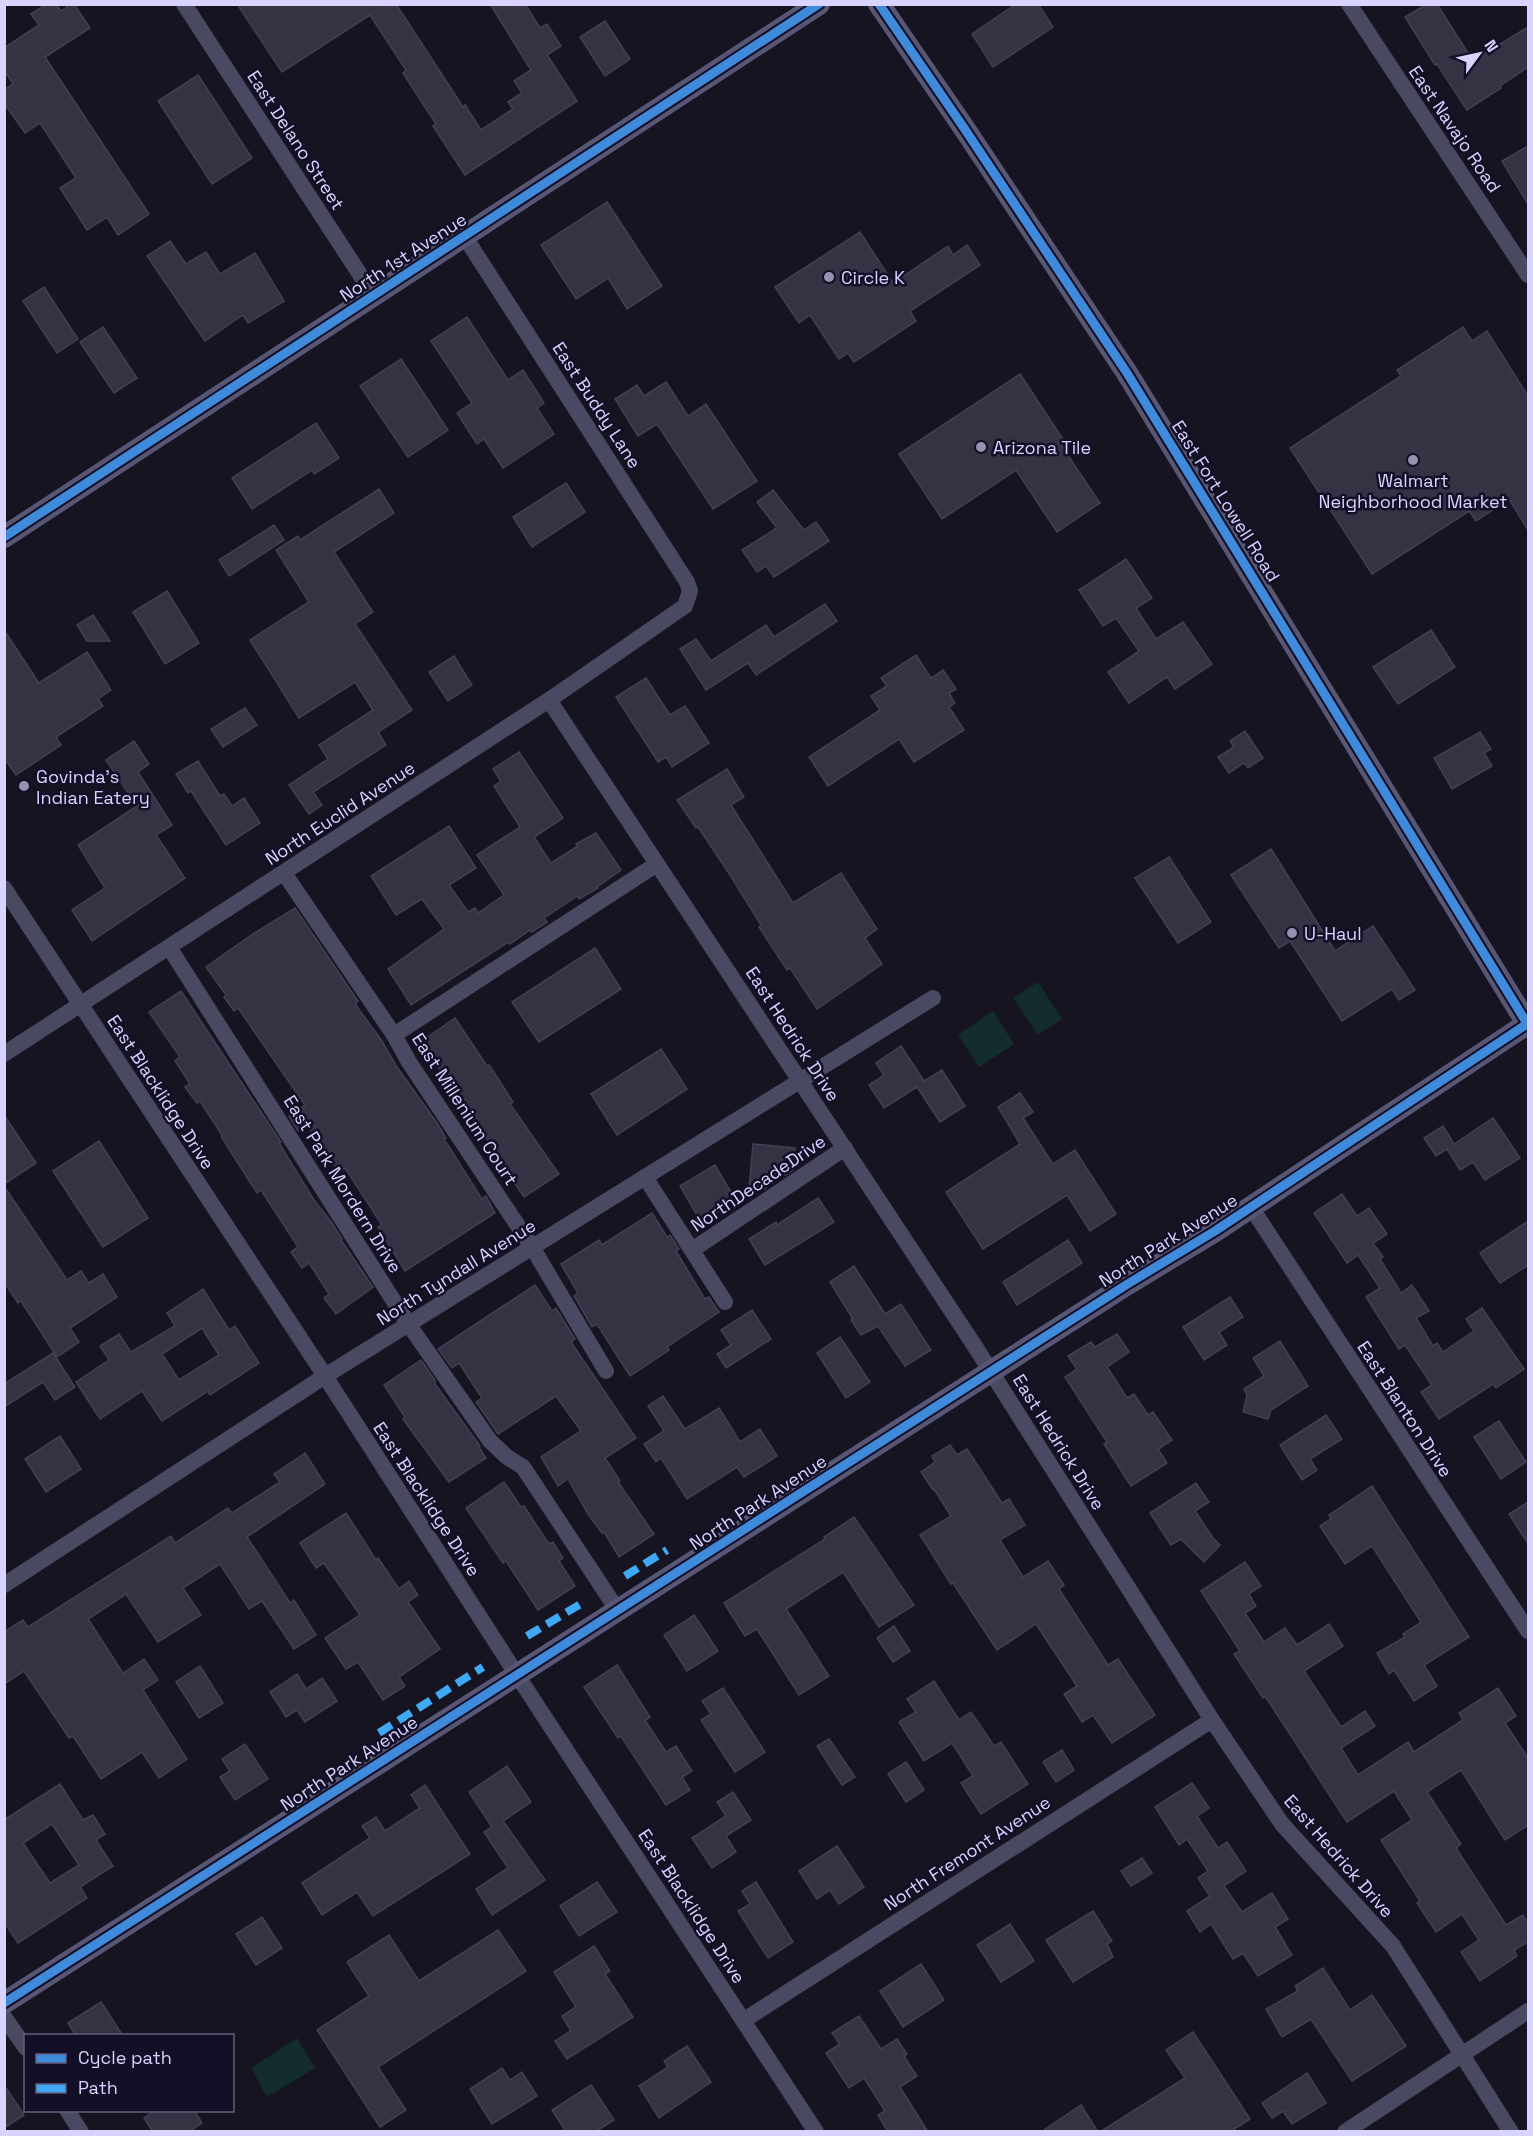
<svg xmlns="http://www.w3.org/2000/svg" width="1533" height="2136" font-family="'Space Grotesk',sans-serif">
  <rect width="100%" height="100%" fill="#161421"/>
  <g fill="#132c2d">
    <path d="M1038 982 1062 1019 1038 1035 1013 998Z"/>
    <path d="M993 1011 1014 1044 979 1067 958 1035Z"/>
    <path d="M297 2038 315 2068 267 2097 251 2068Z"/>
  </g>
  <g fill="#343243" stroke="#433f54" stroke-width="1.5" fill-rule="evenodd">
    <path d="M47 4H56L61 11 71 4H74L90 28 45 57 149 214 118 235 107 217 87 230 60 188 76 178 40 123 25 133 4 103V90L13 84 4 70V48L39 25 31 14Z"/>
    <path d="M237 4H396L463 107 465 105 481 130 513 109 508 102 522 93 514 81 531 70 490 4H525L540 28 547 24 561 46 547 55 577 101 465 175 433 126 436 124 403 73 406 70 370 15 282 72Z"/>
    <path d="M1016 4H1038L1053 27 993 67 972 34Z"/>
    <path d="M1427 4H1437L1473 61 1528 27V67L1500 86 1501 88 1467 110 1437 64 1435 65 1405 17Z"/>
    <path d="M605 21 630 59 605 76 580 37Z"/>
    <path d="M198 75 252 158 212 184 158 101Z"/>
    <path d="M1528 146V204L1502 161Z"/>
    <path d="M607 202 662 286 627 309 608 278 576 299 541 245Z"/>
    <path d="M860 232 893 283 948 246 953 255 967 245 980 265 910 311 916 321 854 362 848 353 839 359 810 315 799 323 775 287Z"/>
    <path d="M170 241 186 264 206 252 220 274 255 253 284 301 248 323 243 315 205 341 147 256Z"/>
    <path d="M44 287 78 339 57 353 23 301Z"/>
    <path d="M467 317 508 380 523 370 544 403 537 408 554 434 503 468 484 439 477 444 457 413 472 403 431 341Z"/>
    <path d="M103 327 137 378 114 393 80 342Z"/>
    <path d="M1463 327 1472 341 1487 331 1528 396V530L1509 499 1476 521 1469 511 1372 574 1290 448 1401 376 1397 370Z"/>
    <path d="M401 359 448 430 408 457 360 386Z"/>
    <path d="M1020 374 1063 439 1059 442 1100 503 1057 532 1016 470 942 519 899 454Z"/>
    <path d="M666 382 688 416 706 404 757 481 713 509 657 424 638 436 615 399 637 385 644 396Z"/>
    <path d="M316 423 339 458 314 474 312 470 252 509 232 478Z"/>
    <path d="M566 483 585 512 532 547 513 517Z"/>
    <path d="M379 489 394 513 334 552 373 612 355 624 412 710 378 732 386 745 313 792 322 805 309 814 289 785 328 759 319 745 373 710 355 682 299 718 250 640 309 602 276 550 298 536 300 540Z"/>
    <path d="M773 490 804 530 816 522 829 541 774 577 766 566 757 572 742 550 777 528 757 502Z"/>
    <path d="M274 525 284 540 229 576 219 560Z"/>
    <path d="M1126 559 1152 598 1136 608 1156 639 1183 622 1212 664 1175 689 1167 677 1129 703 1108 672 1139 651 1116 618 1103 626 1079 590Z"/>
    <path d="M167 591 199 643 165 664 133 612Z"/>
    <path d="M825 604 837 621 756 675 748 663 706 690 680 649 696 639 711 661 766 625 774 637Z"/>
    <path d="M93 615 110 641H87L77 625Z"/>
    <path d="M4 630 39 683 87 652 111 690 98 699 103 706 56 737 61 745 16 775 4 758Z"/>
    <path d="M1431 630 1455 667 1398 704 1373 667Z"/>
    <path d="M916 655 931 678 943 670 956 689 949 693 955 703 949 707 964 730 914 762 899 739 828 786 809 757 880 710 871 696 887 686 881 678Z"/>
    <path d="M454 656 472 685 448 701 429 672Z"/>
    <path d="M646 678 670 715 685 706 709 743 672 767 666 757 658 762 616 697Z"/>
    <path d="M245 708 257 725 223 747 211 729Z"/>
    <path d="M1245 731 1263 758 1248 768 1244 763 1229 773 1218 757 1234 747 1230 741Z"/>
    <path d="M1480 732 1491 749 1484 753 1492 766 1452 789 1434 758Z"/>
    <path d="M134 741 149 764 138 772 172 825 156 835 185 878 92 941 72 910 105 888 78 845 137 806 106 760Z"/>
    <path d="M519 752 563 818 534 837 551 863 578 846 576 844 596 833 621 870 597 887 598 888 579 899 577 896 544 918 547 922 532 932 530 930 510 944 508 942 411 1005 388 969 444 929 422 899 396 915 371 876 449 826 476 868 449 885 468 912 475 908 478 913 504 895 477 855 520 827 494 786 501 781 493 769Z"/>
    <path d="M198 761 220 796 224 794 232 806 244 798 260 823 226 845 191 791 188 793 176 774Z"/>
    <path d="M727 769 744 797 731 805 793 903 841 873 877 929 865 938 882 964 817 1009 790 968 787 970 759 927 761 925 732 878 698 827 696 828 677 800Z"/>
    <path d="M1271 849 1335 951 1373 926 1415 990 1399 1000 1392 989 1342 1021 1290 941 1279 948 1231 875Z"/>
    <path d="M1169 857 1211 922 1178 943 1135 878Z"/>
    <path d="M295 908 358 1001 355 1004 382 1041 397 1067 437 1123 446 1138 444 1139 482 1199 486 1196 495 1213 405 1271 378 1227 382 1225 345 1168 339 1172 307 1125 298 1131 289 1116 305 1105 238 1008 234 1011 224 997 226 995 206 967 253 934Z"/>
    <path d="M595 948 621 989 539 1042 512 1002Z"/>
    <path d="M181 991 281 1142 279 1143 314 1200 332 1223 342 1239 341 1240 373 1287 336 1314 324 1298 329 1294 309 1263 302 1268 291 1252 298 1247 261 1190 257 1193 246 1176 221 1136 222 1135 200 1101 197 1103 185 1087 190 1084 175 1061 180 1057 149 1012Z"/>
    <path d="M455 1018 487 1066 489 1065 499 1080 513 1102 510 1104 559 1174 524 1197 497 1157 498 1156 421 1042Z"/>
    <path d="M901 1046 924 1081 942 1070 965 1106 940 1122 917 1087 884 1108 869 1085 884 1075 876 1063Z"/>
    <path d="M661 1049 687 1089 617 1135 591 1094Z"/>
    <path d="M1020 1093 1033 1112 1023 1118 1053 1164 1075 1150 1116 1214 1090 1231 1067 1195 983 1249 946 1192 1020 1144 998 1107Z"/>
    <path d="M4 1115 36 1163 4 1184Z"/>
    <path d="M1493 1118 1520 1158 1485 1180 1473 1162 1460 1170 1447 1149 1436 1156 1424 1138 1443 1126 1454 1144Z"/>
    <path d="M99 1141 148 1218 103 1247 53 1171Z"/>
    <path d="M753 1144 795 1148 793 1170 786 1175 767 1173 765 1189 749 1188Z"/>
    <path d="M715 1165 736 1201 701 1222 680 1186Z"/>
    <path d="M4 1186 67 1280 81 1271 89 1283 103 1274 117 1297 70 1328 79 1342 57 1357 21 1301 18 1303 4 1282Z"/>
    <path d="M1342 1194 1357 1216 1369 1208 1387 1234 1373 1243 1383 1257 1380 1259 1401 1293 1412 1285 1429 1311 1416 1318 1433 1346 1437 1343 1443 1352 1474 1331 1466 1319 1482 1308 1524 1369 1496 1388 1493 1384 1439 1419 1421 1392 1432 1385 1405 1345 1399 1349 1366 1297 1380 1288 1358 1255 1347 1263 1314 1213Z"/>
    <path d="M818 1198 834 1222 765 1265 749 1239 776 1222 777 1225Z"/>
    <path d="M652 1213 667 1237 670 1235 679 1249 676 1251 705 1299 709 1297 719 1312 667 1347 669 1350 630 1376 597 1324 592 1327 574 1296 578 1293 561 1264 599 1240 602 1245Z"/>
    <path d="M1528 1221V1265L1500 1283 1480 1253Z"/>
    <path d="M1068 1240 1082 1263 1017 1305 1003 1282Z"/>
    <path d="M854 1266 885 1314 901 1304 931 1350 905 1366 878 1326 861 1335 851 1320 853 1319 830 1282Z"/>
    <path d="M535 1285 552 1311 556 1308 575 1339 571 1342 636 1438 605 1458 620 1481 618 1482 654 1534 619 1557 604 1532 602 1533 588 1514 568 1479 558 1486 541 1457 581 1431 556 1396 498 1434 476 1402 482 1398 459 1363 452 1368 438 1349Z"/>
    <path d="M203 1289 229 1330 235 1326 259 1363 210 1395 208 1391 162 1421 142 1391 100 1419 76 1382 109 1360 100 1346 119 1334 131 1352 175 1326 167 1313ZM202 1328 219 1355 179 1380 162 1354Z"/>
    <path d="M1230 1297 1243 1317 1219 1332 1227 1345 1204 1360 1183 1327Z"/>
    <path d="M752 1310 771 1339 726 1368 717 1354 731 1345 721 1330Z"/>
    <path d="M1117 1334 1129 1352 1107 1367 1127 1398 1134 1394 1148 1415 1153 1412 1172 1440 1158 1449 1167 1463 1131 1486 1104 1444 1107 1442 1065 1377 1077 1369 1068 1356 1091 1342 1095 1347Z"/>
    <path d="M840 1337 870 1382 846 1398 817 1353Z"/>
    <path d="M1280 1341 1308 1386 1271 1410 1268 1419 1243 1412 1247 1395 1244 1389 1264 1376 1253 1358Z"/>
    <path d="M53 1353 75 1387 55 1400 43 1382 4 1407V1384Z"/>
    <path d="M421 1360 435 1380V1384L480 1446 479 1447 486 1458 449 1482 403 1419 405 1417 384 1385Z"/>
    <path d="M663 1396 685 1429 719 1408 740 1442 760 1429 777 1456 744 1477 737 1467 687 1499 661 1458 656 1462 644 1444 664 1431 648 1406Z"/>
    <path d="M1326 1415 1342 1439 1310 1459 1317 1470 1302 1480 1280 1445Z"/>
    <path d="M1499 1421 1526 1462 1501 1479 1474 1437Z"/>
    <path d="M60 1436 81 1469 46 1492 25 1459Z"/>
    <path d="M950 1445 957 1455 967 1449 1002 1503 1009 1499 1025 1525 1000 1540 1023 1577 1048 1561 1064 1585 1059 1589 1108 1665 1118 1659 1155 1715 1112 1743 1093 1715 1082 1722 1064 1694 1077 1686 1036 1624 997 1650 953 1583 951 1584 920 1535 951 1516 934 1489 933 1490 921 1472 935 1462 932 1456Z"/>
    <path d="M305 1453 325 1484 247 1537 290 1603 294 1600 316 1635 294 1649 262 1601 249 1609 220 1564 183 1588 201 1615 158 1642 126 1594 88 1619 123 1673 144 1659 158 1680 143 1690 187 1759 159 1778 142 1752 101 1779 73 1736 69 1738 24 1671 4 1684V1632L23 1620 28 1627 171 1536 175 1543 228 1508 232 1513 280 1482 274 1474Z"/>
    <path d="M504 1482 521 1507 524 1506 549 1544 553 1542 563 1558 559 1561 575 1586 538 1610 506 1561 503 1563 466 1508Z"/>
    <path d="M1196 1483 1209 1502 1195 1511 1213 1538 1220 1545 1204 1562 1181 1539 1171 1545 1150 1513Z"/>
    <path d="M1372 1486 1469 1637 1424 1665 1437 1686 1414 1701 1394 1670 1389 1674 1377 1653 1405 1637 1403 1634 1421 1622 1372 1546 1345 1564 1320 1526 1331 1519 1329 1515Z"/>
    <path d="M1528 1502V1544L1509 1514Z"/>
    <path d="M346 1513 376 1560 378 1558 399 1589 409 1581 418 1595 408 1602 440 1649 399 1677 405 1686 383 1700 358 1662 346 1669 325 1638 360 1615 324 1563 316 1568 300 1543Z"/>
    <path d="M854 1517 914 1605 879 1627 843 1572 786 1609 829 1676 799 1695 757 1629 745 1636 724 1603 825 1539 824 1537Z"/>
    <path d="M1245 1562 1261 1586 1249 1594 1256 1606 1245 1613 1264 1642 1285 1628 1297 1645 1329 1624 1343 1646 1304 1671 1341 1727 1365 1711 1375 1726 1341 1748 1358 1775 1408 1742 1414 1752 1463 1720 1459 1713 1498 1688 1516 1716 1505 1723 1528 1758V1825L1505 1840 1461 1770 1427 1792 1461 1844 1456 1848 1506 1925 1523 1915 1528 1923V1942L1514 1950 1517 1956 1480 1981 1461 1952 1479 1940 1462 1914 1436 1932 1417 1903 1420 1901 1381 1840 1412 1820 1394 1791 1347 1822 1265 1696 1263 1698 1234 1654 1240 1651 1201 1591Z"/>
    <path d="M694 1615 718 1651 687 1671 664 1635Z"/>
    <path d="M894 1626 910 1651 893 1662 877 1638Z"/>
    <path d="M617 1665 650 1717 645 1720 666 1752 676 1746 692 1771 682 1777 690 1790 666 1805 621 1736 618 1738 584 1687Z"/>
    <path d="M200 1666 223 1703 199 1718 176 1682Z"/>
    <path d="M297 1674 306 1689 322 1678 337 1701 305 1722 297 1710 286 1717 270 1692Z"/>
    <path d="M934 1681 959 1720 971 1712 994 1746 1001 1742 1028 1784 981 1814 961 1783 973 1776 952 1743 924 1761 899 1722 916 1712 907 1699Z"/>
    <path d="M723 1688 765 1752 735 1772 701 1720 711 1714 702 1701Z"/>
    <path d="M829 1739 855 1777 842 1785 817 1746Z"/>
    <path d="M245 1744 268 1779 235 1800 220 1777 230 1771 222 1759Z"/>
    <path d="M1062 1750 1074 1770 1056 1782 1043 1762Z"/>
    <path d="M906 1762 924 1790 906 1802 888 1774Z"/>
    <path d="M507 1766 531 1802 503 1821 545 1880 492 1915 476 1889 508 1868 484 1832 492 1827 469 1792Z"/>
    <path d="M1192 1783 1209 1808 1197 1816 1218 1848 1227 1842 1246 1871 1224 1886 1242 1912 1272 1893 1288 1919 1275 1927 1292 1955 1258 1976 1243 1953 1233 1959 1211 1924 1200 1932 1187 1911 1210 1896 1198 1878 1208 1871 1187 1839 1179 1845 1155 1807Z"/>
    <path d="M60 1784 83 1820 93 1815 105 1834 96 1840 113 1866 80 1887 87 1898 18 1943 4 1922V1820ZM52 1824 79 1865 50 1883 23 1843Z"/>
    <path d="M425 1785 470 1854 373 1916 357 1892 322 1915 302 1883 370 1838 362 1826 376 1817 385 1831 420 1808 411 1795Z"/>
    <path d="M733 1792 751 1820 726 1836 736 1852 712 1868 692 1838 726 1816 717 1802Z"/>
    <path d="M837 1846 864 1887 839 1904 830 1890 817 1899 799 1871Z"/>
    <path d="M1142 1858 1152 1873 1131 1886 1121 1871Z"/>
    <path d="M597 1882 617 1912 579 1936 560 1906Z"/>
    <path d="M756 1882 793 1942 768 1958 738 1911 750 1904 742 1891Z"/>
    <path d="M1093 1911 1112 1941 1107 1944 1113 1957 1073 1982 1046 1940Z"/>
    <path d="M262 1917 282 1948 256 1965 236 1934Z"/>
    <path d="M1010 1924 1034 1961 1001 1982 977 1945Z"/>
    <path d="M498 1930 526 1971 378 2067 406 2110 380 2127 317 2030 369 1996 347 1962 389 1935 419 1981Z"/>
    <path d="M594 1946 610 1971 605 1974 633 2017 567 2059 555 2041 571 2031 562 2016 576 2007 554 1972Z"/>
    <path d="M921 1964 944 2000 903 2027 880 1991Z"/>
    <path d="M1323 1968 1350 2010 1372 1995 1406 2046 1352 2081 1311 2019 1282 2037 1266 2009 1298 1991 1295 1986Z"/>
    <path d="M101 2002 123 2036H76L68 2023Z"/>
    <path d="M859 2016 881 2049 897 2039 907 2054 904 2056 917 2076 900 2087 928 2132H888L878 2115 885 2111 864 2078 849 2088 826 2053 840 2044 832 2033Z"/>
    <path d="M1193 2032 1250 2119 1230 2132H1100L1185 2078 1166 2050Z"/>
    <path d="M687 2046 711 2082 659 2118 639 2086 668 2067 664 2061Z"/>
    <path d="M502 2068 510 2080 522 2072 537 2096 492 2124 470 2089Z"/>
    <path d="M1307 2073 1326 2103 1292 2124 1283 2111 1272 2118 1262 2103Z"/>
    <path d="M4 2085 24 2115 4 2128Z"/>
    <path d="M591 2085 614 2120 595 2132H566L552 2110Z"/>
    <path d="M1081 2105 1098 2132H1041Z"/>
    <path d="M155 2110H194L202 2123 189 2132H153L144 2118Z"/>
  </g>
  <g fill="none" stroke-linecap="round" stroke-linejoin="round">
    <g stroke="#4a4962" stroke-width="16">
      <path d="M184 4 374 296"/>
      <path d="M1349 4 1528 275"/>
      <path d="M549 700 976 1348 1212 1720 1282 1824 1393 1946 1511 2132"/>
      <path d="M284 873 394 1035 409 1062 532 1247 606 1371"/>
      <path d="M4 888 325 1376 517 1675 816 2132"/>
      <path d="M169 947 409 1325 490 1441 507 1457 523 1467 618 1611"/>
      <path d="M394 1035 657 864"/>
      <path d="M4 1054 549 700 685 606 690 591 687 582 465 237"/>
      <path d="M645 1177 725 1302"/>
      <path d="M1251 1207 1528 1631"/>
      <path d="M692 1250 845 1148"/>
      <path d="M4 1585 325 1376 933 998"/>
      <path d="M4 2017 26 2048"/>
      <path d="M744 2020 1212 1720"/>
      <path d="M67 2110 81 2132"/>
      <path d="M1345 2132 1528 2011"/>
    </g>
    <g stroke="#575674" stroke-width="22">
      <path d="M879 4 964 128 1127 373 1528 1025"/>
      <path d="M4 537 819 4"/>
      <path d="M4 2003 1126 1285 1215 1231 1527 1024"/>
    </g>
    <g stroke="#3fa9f5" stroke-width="8" stroke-dasharray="15 8" stroke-linecap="butt">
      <path d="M625 1576 667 1550"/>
      <path d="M527 1636 584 1602"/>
      <path d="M379 1733 483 1667"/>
    </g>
    <g stroke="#130f26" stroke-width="13">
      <g id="cycleway">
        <path d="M879 4 964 128 1127 373 1528 1025"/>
        <path d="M4 537 819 4"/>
        <path d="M4 2003 1126 1285 1215 1231 1527 1024"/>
      </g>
    </g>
    <use href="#cycleway" stroke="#408adc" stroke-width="9"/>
  </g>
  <g fill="#9591b1" stroke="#130f26" stroke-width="2">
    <circle cx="829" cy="277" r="6"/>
    <circle cx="981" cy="447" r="6"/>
    <circle cx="1413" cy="460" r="6"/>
    <circle cx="24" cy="786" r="6"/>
    <circle cx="1292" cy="933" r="6"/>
  </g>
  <g text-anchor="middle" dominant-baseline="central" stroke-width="5" stroke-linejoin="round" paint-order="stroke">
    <g font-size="18" fill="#d9d4ff" stroke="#130f26">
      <text transform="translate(1455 129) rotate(56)">East Navajo Road</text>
      <text transform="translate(296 140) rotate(57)">East Delano Street</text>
      <text transform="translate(403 257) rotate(-33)">North 1st Avenue</text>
      <text transform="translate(597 405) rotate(57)">East Buddy Lane</text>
      <text transform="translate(1226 501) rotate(58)">East Fort Lowell Road</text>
      <text transform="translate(340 813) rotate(-33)">North Euclid Avenue</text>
      <text transform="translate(793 1034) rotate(57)">East Hedrick Drive</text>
      <text transform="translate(161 1092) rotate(57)">East Blacklidge Drive</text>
      <text transform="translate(465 1109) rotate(57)">East Millenium Court</text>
      <text transform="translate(758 1183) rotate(-34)">NorthDecadeDrive</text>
      <text transform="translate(343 1184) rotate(58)">East Park Mordern Drive</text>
      <text transform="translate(1168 1240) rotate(-32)">North Park Avenue</text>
      <text transform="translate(456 1272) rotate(-32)">North Tyndall Avenue</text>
      <text transform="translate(1405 1409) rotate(57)">East Blanton Drive</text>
      <text transform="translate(1059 1442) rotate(58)">East Hedrick Drive</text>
      <text transform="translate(427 1499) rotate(57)">East Blacklidge Drive</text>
      <text transform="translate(758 1502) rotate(-33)">North Park Avenue</text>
      <text transform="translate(349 1763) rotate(-33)">North Park Avenue</text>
      <text transform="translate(967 1853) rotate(-33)">North Fremont Avenue</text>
      <text transform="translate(1339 1856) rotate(49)">East Hedrick Drive</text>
      <text transform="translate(692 1906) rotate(57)">East Blacklidge Drive</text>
    </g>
    <g font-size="18" fill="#d9d4ff" stroke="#130f26" text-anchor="start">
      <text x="841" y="277">Circle K</text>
      <text x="993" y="447">Arizona Tile</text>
      <text x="1413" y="480" text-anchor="middle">Walmart<tspan x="1413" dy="21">Neighborhood Market</tspan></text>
      <text x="36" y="776">Govinda's<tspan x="36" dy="21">Indian Eatery</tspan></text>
      <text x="1304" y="933">U-Haul</text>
    </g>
  </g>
  <rect width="1533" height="2136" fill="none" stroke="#d9d4ff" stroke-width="12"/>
  <rect x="24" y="2034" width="210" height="78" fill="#130f26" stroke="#625e7d" stroke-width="1.5"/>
  <rect x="36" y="2054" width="30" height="9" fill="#408adc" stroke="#625e7d" stroke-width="1.5"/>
  <text x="78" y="2064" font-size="18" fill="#d9d4ff">Cycle path</text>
  <rect x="36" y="2084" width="30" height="9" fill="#3fa9f5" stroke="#625e7d" stroke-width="1.5"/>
  <text x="78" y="2094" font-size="18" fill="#d9d4ff">Path</text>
  <g transform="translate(1479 54) rotate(57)" stroke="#130f26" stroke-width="4.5" paint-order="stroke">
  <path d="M0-4.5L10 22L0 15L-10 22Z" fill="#d9d4ff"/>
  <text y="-9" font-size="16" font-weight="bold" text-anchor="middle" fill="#d9d4ff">N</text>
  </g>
</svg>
